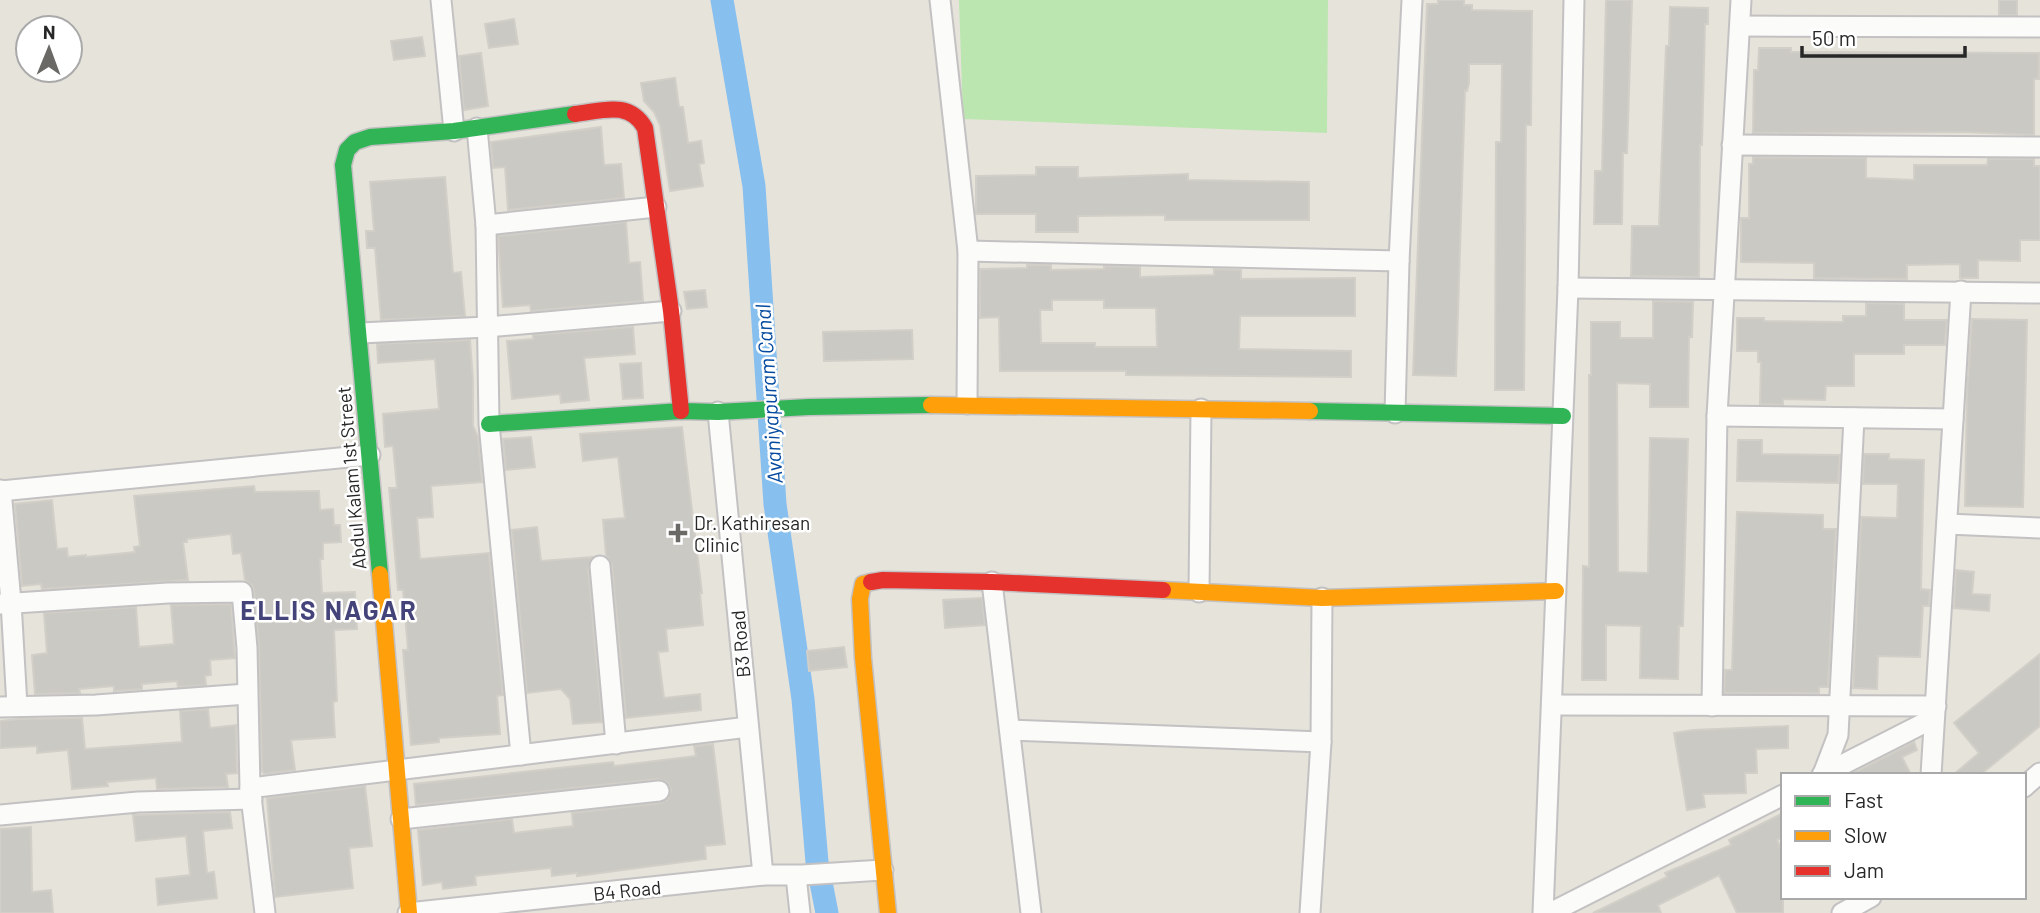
<svg xmlns="http://www.w3.org/2000/svg" width="2040" height="913" font-family="Barlow,sans-serif">
  <rect width="100%" height="100%" fill="#e6e3db"/>
  <path fill="#bce6b0" d="M959 0H1328L1327 133 963 119Z"/>
  <g fill="none" stroke-linecap="round" stroke-linejoin="round">
    <path stroke="#87bfef" stroke-width="23" d="M722 0 754 186 775 504 803 699 817 862 827 913"/>
  </g>
  <g fill="#cbc9c3" stroke="#d1cfc7" stroke-width="2" fill-rule="evenodd">
    <path d="M1438 0H1464V5H1472V10L1532 11 1531 125H1526L1524 390H1495L1496 142H1501L1502 64H1469V83L1467 91H1465L1456 376 1413 375 1427 4H1438Z"/>
    <path d="M1606 0H1632L1627 153H1623L1622 224H1594L1595 171H1602Z"/>
    <rect x="1999" y="0" width="18" height="15"/>
    <path d="M1670 7 1708 8V24H1705L1702 145H1700L1699 277 1631 276 1632 226H1659L1666 46H1669Z"/>
    <path d="M514 19 518 44 489 48 485 24Z"/>
    <path d="M422 37 425 56 394 60 391 41Z"/>
    <path d="M1759 48H1791V52H1824L2039 53V79H2034V135L1963 132 1753 133 1754 70H1758Z"/>
    <path d="M481 53 488 106 464 110 459 56Z"/>
    <path d="M675 78 679 107H683L688 143 701 141 704 163 699 164 703 186 670 191 660 125 654 112 644 101 641 83Z"/>
    <path d="M601 127 604 165 621 164 624 198 508 210 505 167 493 168 491 142Z"/>
    <path d="M1753 157 1866 158V178L1914 180V165H1987L1988 159H2034V166H2040V240H2020V261L1978 260V278H1960V264L1907 265V279L1814 278V263L1741 262V218H1749V164H1753Z"/>
    <path d="M1036 167H1078V178L1188 174V180L1309 182V220H1165V215L1078 216V232H1036V214H976V176L1036 175Z"/>
    <path d="M445 177 453 273 461 272 465 316 381 320 375 248H367L366 231H374L370 182Z"/>
    <path d="M626 222 629 263 640 262 643 301 531 311 530 305 503 307 498 236Z"/>
    <path d="M1027 265H1051V270L1104 269V266L1140 267V277L1214 275V269L1241 270V279L1355 278V316H1240L1239 349 1351 351V377L1126 375V371H1000L999 317 980 318V269L1027 268ZM1052 300H1104V308H1156L1157 347H1095V343H1041L1040 310H1052Z"/>
    <path d="M705 290 707 307 687 309 684 292Z"/>
    <path d="M1653 301 1693 302 1692 337H1689L1688 407H1650V384L1617 383 1618 572 1648 573 1650 438 1688 439 1683 626H1679L1678 679 1640 678 1641 626 1606 625V680H1582L1583 566 1589 567V375H1591V322H1620V338H1653Z"/>
    <path d="M1866 303 1904 304V320H1947L1945 345H1904V354H1854V386H1826L1825 400 1783 399V405L1760 404 1761 362H1758V351H1737V318H1764V321L1843 322V316H1866Z"/>
    <path d="M1972 319 2027 320 2023 507 1965 506 1967 393Z"/>
    <path d="M633 327 635 354 584 358 589 400 561 403 560 394 512 399 507 341 533 339V335Z"/>
    <path d="M912 330 913 359 824 361 823 332Z"/>
    <path d="M470 340 473 381V426L478 437 482 482 431 486 433 517 417 518 420 559 489 553 503 695 497 696 500 734 439 738V742L411 745 403 650H408L403 590H398L389 488H397L393 446 385 447 383 414 439 409 435 359 378 363 377 344Z"/>
    <path d="M641 363 643 398 623 399 620 364Z"/>
    <path d="M682 427 702 593H700L703 625 666 629 668 651 658 652 664 698 700 694 701 710 626 718 612 565 606 555 603 520 625 518 618 457 583 461 580 434Z"/>
    <path d="M531 437 535 467 506 470 503 439Z"/>
    <path d="M1738 440H1762V454L1840 455 1838 483 1737 481Z"/>
    <path d="M1864 454H1889V459L1924 460 1921 589 1930 590 1929 606H1923L1920 657 1878 656 1877 689 1853 688 1861 517 1897 518 1898 484H1863Z"/>
    <path d="M254 486 255 492 319 491 320 510 333 509 334 525H340L341 542 323 543V559H320L322 593 355 592 357 629 334 630 337 701 333 702 335 737 291 740 295 770 264 774 262 771 259 648 254 591 252 585 245 580 241 553 233 554 231 534 187 539V542H183L188 580 42 589 41 584 22 586 15 504 52 500 57 549 67 548 68 557 86 555V557L135 552 134 547 140 546 134 496Z"/>
    <path d="M1737 512 1823 515V529H1836L1828 687H1819V693H1724L1725 670H1732Z"/>
    <path d="M537 527 541 561 592 557 588 567 602 722 573 724 570 699 561 689 527 693 512 530Z"/>
    <path d="M1956 570 1974 572 1972 594 1990 595 1989 611 1954 608Z"/>
    <path d="M982 598 985 625 945 628 943 600Z"/>
    <path d="M231 604 235 658 210 660 211 675 205 676 206 685 178 687 177 681 142 684V689L114 691V686L79 689 80 693 35 694 32 655 47 653 44 613 136 607 139 647 174 644 171 605Z"/>
    <path d="M844 647 847 667 809 671 807 651Z"/>
    <path d="M2040 654V726L1980 775H1953L1979 753 1954 723Z"/>
    <path d="M208 709 210 728 236 725 237 773 226 774 228 787 157 789 156 778 107 782 108 786 72 789 68 750 37 753V746L0 748V721L19 719 82 718 85 749 182 742 180 711Z"/>
    <path d="M1788 726V748L1756 749 1757 773H1745L1746 793 1703 794 1705 807 1687 810 1674 733 1693 730Z"/>
    <path d="M1914 742 1917 750 1902 757 1911 775H1850Z"/>
    <path d="M713 744 725 844 705 846 706 859 577 876V873L552 876 551 868 475 876 476 885 443 889 442 882 423 885 418 830 512 819 514 833 573 826 572 813 660 803 667 800 671 790 668 783 658 779 416 805 414 784 613 762 614 766 696 756 694 746Z"/>
    <path d="M365 786 372 846 349 848 353 888 275 897 267 798Z"/>
    <path d="M230 812 232 828 203 831 207 873 214 872 217 898 158 905 156 879 190 875 186 836 136 841 133 815Z"/>
    <path d="M1783 813V837L1777 840 1783 852V913H1737L1719 875 1658 905 1661 913H1593L1667 877 1665 873 1731 845 1729 840Z"/>
    <path d="M31 827 32 892 51 890 53 913H0V829Z"/>
  </g>
  <g fill="none" stroke-linecap="round" stroke-linejoin="round">
    <g stroke="#c3c1c2" stroke-width="23">
      <g id="street">
        <path d="M441 0 454 131"/>
        <path d="M940 0 968 251 967 404"/>
        <path d="M1740 26 2040 27"/>
        <path d="M477 128 486 225 489 424 521 755"/>
        <path d="M1732 145 2040 147"/>
        <path d="M486 225 656 207"/>
        <path d="M968 251 1399 261"/>
        <path d="M1568 288 2040 293"/>
        <path d="M360 333 487 327 671 311"/>
        <path d="M718 412 763 875"/>
        <path d="M1395 413 1399 261 1412 0"/>
        <path d="M1717 416 1953 419"/>
        <path d="M1 490 11 602 17 706"/>
        <path d="M0 491 370 455"/>
        <path d="M1947 524 2040 528"/>
        <path d="M600 566 616 744"/>
        <path d="M992 582 1031 913"/>
        <path d="M1199 592 1201 409"/>
        <path d="M0 604 168 593 242 592 247 648 250 788 265 913"/>
        <path d="M1552 705 1936 706"/>
        <path d="M1712 706 1717 416 1741 0"/>
        <path d="M0 707 96 705 247 694"/>
        <path d="M1011 730 1321 742"/>
        <path d="M1823 774 1838 735 1854 418"/>
        <path d="M1822 775 1934 718"/>
        <path d="M1931 775 1961 291"/>
        <path d="M2024 787 2040 773"/>
        <path d="M250 788 748 727"/>
        <path d="M0 815 138 802 252 799"/>
        <path d="M401 819 659 791"/>
        <path d="M796 876 800 913"/>
        <path d="M408 913 763 875H802L883 870"/>
        <path d="M1310 913 1321 742 1322 598"/>
        <path d="M1543 913 1568 288 1574 0"/>
        <path d="M1550 913 1783 795"/>
        <path d="M1842 913 1871 897"/>
      </g>
    </g>
    <g stroke="#c3c1c2" stroke-width="19">
      <g id="fast">
        <path d="M1310 411 1563 416"/>
        <path d="M489 424 681 411 718 412 809 407 931 405"/>
        <path d="M380 574 343 165 347 150 355 142 370 137 454 131 575 114"/>
      </g>
    </g>
    <g stroke="#c3c1c2" stroke-width="19">
      <g id="slow">
        <path d="M931 405 1310 411"/>
        <path d="M380 574 409 913"/>
        <path d="M871 582 863 584 860 599 863 658 888 913"/>
        <path d="M1163 590 1322 598 1556 591"/>
      </g>
    </g>
    <g stroke="#c3c1c2" stroke-width="19">
      <g id="jam">
        <path d="M575 114C602 111 629 100 645 128L671 311 681 411"/>
        <path d="M871 582 883 580 992 582 1163 590"/>
      </g>
    </g>
    <use href="#street" stroke="#fbfbfa" stroke-width="19"/>
    <use href="#fast" stroke="#30b455" stroke-width="16"/>
    <use href="#slow" stroke="#ff9f0a" stroke-width="16"/>
    <use href="#jam" stroke="#e5322d" stroke-width="16"/>
  </g>
  <path fill="#6a6966" stroke="#fff" stroke-width="2.5" d="M674.5 522.5h7v7h7v7h-7v7h-7v-7h-7v-7h7z"/>
  <g text-anchor="middle" dominant-baseline="central" stroke-width="5" stroke-linejoin="round" paint-order="stroke">
    <g font-size="19" fill="#272727" stroke="#fff">
      <text transform="translate(351 478) rotate(-95)">Abdul Kalam 1st Street</text>
      <text transform="translate(740 644) rotate(-95)">B3 Road</text>
      <text transform="translate(627 890) rotate(-6)">B4 Road</text>
    </g>
    <g font-size="19" fill="#272727" stroke="#fff" text-anchor="start">
      <text x="694" y="522">Dr. Kathiresan<tspan x="694" dy="22">Clinic</tspan></text>
    </g>
    <g font-size="21" font-style="italic" fill="#02499f" stroke="#fff">
      <text transform="translate(768 394) rotate(-94)">Avaniyapuram Canal</text>
    </g>
    <g font-size="26" font-weight="bold" letter-spacing="2" fill="#45447a" stroke="#fff">
      <text x="329" y="609">ELLIS NAGAR</text>
    </g>
  </g>
  <rect x="1781" y="773" width="245" height="126" fill="#ffffff" stroke="#a9a9a9" stroke-width="2"/>
  <rect x="1795" y="796" width="35" height="10" fill="#30b455" stroke="#a9a9a9" stroke-width="2"/>
  <text x="1844" y="808" font-size="21" fill="#272727">Fast</text>
  <rect x="1795" y="831" width="35" height="10" fill="#ff9f0a" stroke="#a9a9a9" stroke-width="2"/>
  <text x="1844" y="843" font-size="21" fill="#272727">Slow</text>
  <rect x="1795" y="866" width="35" height="10" fill="#e5322d" stroke="#a9a9a9" stroke-width="2"/>
  <text x="1844" y="878" font-size="21" fill="#272727">Jam</text>
  <g transform="translate(49 49) rotate(1)"><circle r="33" fill="#ffffff" stroke="#a9a9a9" stroke-width="2"/>
  <path d="M0-5L12 26L0 18L-12 26Z" fill="#6a6966"/>
  <text y="-10" font-size="19" font-weight="bold" text-anchor="middle" fill="#272727">N</text>
  </g>
  <path d="M1802 46v10h163v-10" fill="none" stroke="#272727" stroke-width="3.5"/>
  <text x="1812" y="46" font-size="21" fill="#272727" stroke="#ffffff" stroke-width="5" paint-order="stroke">50 m</text>
</svg>
